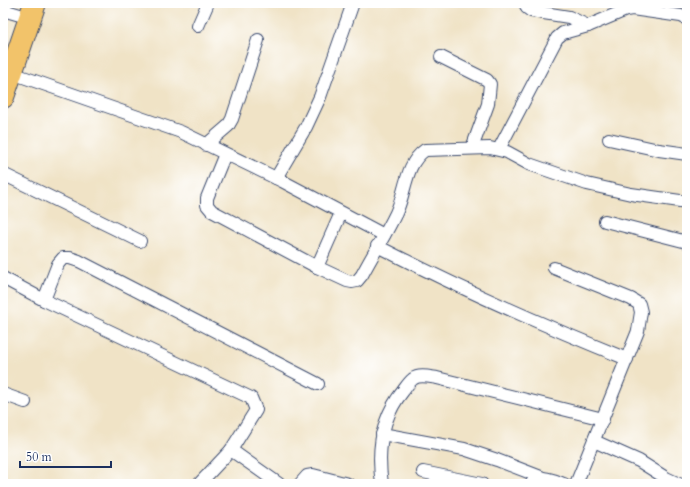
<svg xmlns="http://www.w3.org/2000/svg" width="690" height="487" font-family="Cardo,serif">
  <rect width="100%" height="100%" fill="#fff"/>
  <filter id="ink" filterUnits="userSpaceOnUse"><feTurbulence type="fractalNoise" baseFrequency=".025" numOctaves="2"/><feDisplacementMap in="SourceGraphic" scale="8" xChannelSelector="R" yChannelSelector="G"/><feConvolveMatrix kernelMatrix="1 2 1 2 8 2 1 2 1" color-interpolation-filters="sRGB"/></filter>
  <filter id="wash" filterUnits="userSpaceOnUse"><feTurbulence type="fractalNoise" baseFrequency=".012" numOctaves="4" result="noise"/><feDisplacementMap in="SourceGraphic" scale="16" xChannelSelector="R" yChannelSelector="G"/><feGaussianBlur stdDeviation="0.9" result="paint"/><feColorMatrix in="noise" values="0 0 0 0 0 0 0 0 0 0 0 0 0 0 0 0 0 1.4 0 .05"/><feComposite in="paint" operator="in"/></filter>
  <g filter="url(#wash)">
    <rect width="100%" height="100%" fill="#f0e3c6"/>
  </g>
  <g filter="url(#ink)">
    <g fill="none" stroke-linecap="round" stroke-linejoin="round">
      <g stroke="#3b4a6e" stroke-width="14">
        <g id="street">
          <path d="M525 3 527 8 531 11 569 17 588 26"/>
          <path d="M3 10 30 18"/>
          <path d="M198 26 208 3"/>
          <path d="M441 57 487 80 490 84 488 104 472 148"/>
          <path d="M6 71 181 132 282 181 384 235"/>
          <path d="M609 139 659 150 687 154"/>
          <path d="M206 145 228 126 232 119 258 40"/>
          <path d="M499 149 557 38 563 33 588 26 626 10 632 9 681 16 687 19"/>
          <path d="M225 154 207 198V205L212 211 317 267 347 281 352 282 357 281 362 275C373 254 386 234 396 213 406 192 405 164 425 150L490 148 507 152 529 164 587 184 631 194 687 202"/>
          <path d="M3 174 140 241"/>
          <path d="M276 178 306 127 320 97 353 3"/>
          <path d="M605 221 687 242"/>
          <path d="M377 246C459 288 542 325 627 359"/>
          <path d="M317 267 341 213"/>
          <path d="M554 268 631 299 639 304 641 312 638 331 576 484"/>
          <path d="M3 278 44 300 251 398 256 410 231 450"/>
          <path d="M44 300 58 264 63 258H70L79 261 318 384"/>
          <path d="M3 394 25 402"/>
          <path d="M382 434 464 449 497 460 541 477"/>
          <path d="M594 441 639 461 666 478 679 484"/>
          <path d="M423 472 482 484"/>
          <path d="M199 484 231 450 279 484"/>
          <path d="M300 484 307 476 313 475 348 484"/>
          <path d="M382 484C377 451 381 418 403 391 406 387 409 382 413 379 419 374 430 377 437 378L603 419"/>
          <path d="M531 484C540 473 553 480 564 484"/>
        </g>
      </g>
      <g stroke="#3b4a6e" stroke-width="24">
        <path id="highway" d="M3 97 35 3"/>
      </g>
      <use href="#street" stroke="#fff" stroke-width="12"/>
      <use href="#highway" stroke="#f2c36a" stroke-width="22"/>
    </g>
  </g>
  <rect width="690" height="487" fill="none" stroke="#fff" stroke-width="16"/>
  <path d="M20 461v6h91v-6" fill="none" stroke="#1b2f5e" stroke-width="2"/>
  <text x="26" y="461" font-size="12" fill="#1b2f5e" stroke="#ffffff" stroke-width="3" paint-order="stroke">50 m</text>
</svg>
